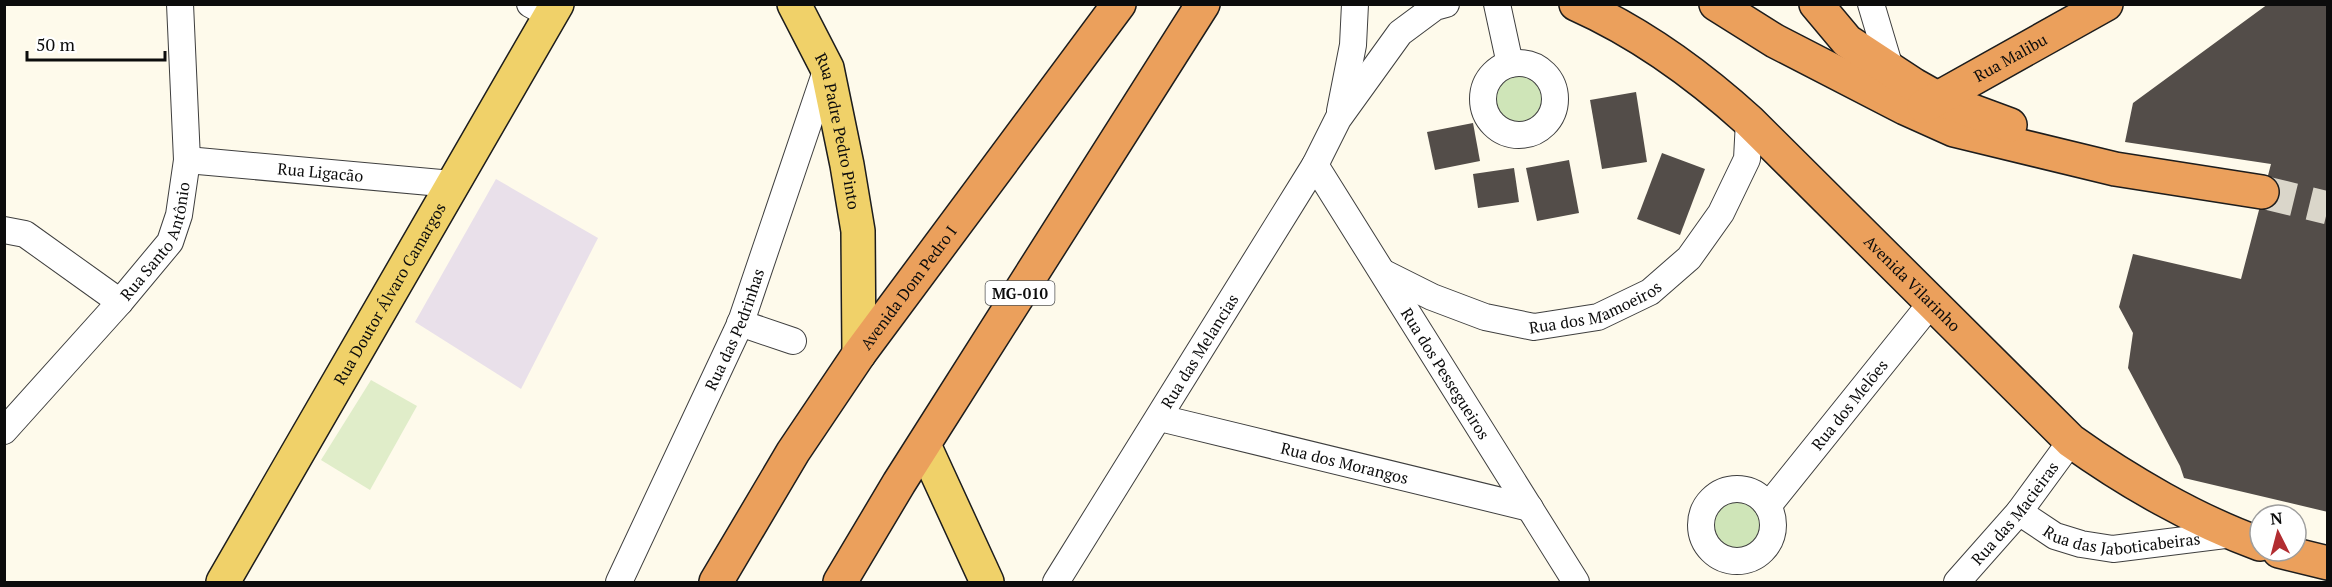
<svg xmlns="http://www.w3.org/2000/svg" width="2332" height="587" font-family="'PT Serif',serif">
  <rect width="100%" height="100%" fill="#fefaeb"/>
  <path fill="#e9e0ea" d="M496 179 598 238 521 389 415 322Z"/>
  <g fill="#cfe5b8">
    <circle cx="1519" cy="99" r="28"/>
    <circle cx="1738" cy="527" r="28"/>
  </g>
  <path fill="#e0edc9" d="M371 380 417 406 370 490 321 460Z"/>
  <g fill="#534d49">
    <path d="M2268 4H2328V512L2184 478 2180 466 2128 368 2133 333 2119 307 2133 254 2241 279 2271 164 2125 142 2133 103Z"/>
    <path d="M1636 92 1647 162 1602 169 1590 100Z"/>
    <path d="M1473 123 1480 161 1435 170 1427 132Z"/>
    <path d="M1662 153 1705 169 1680 235 1637 219Z"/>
    <path d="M1569 160 1579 213 1537 221 1526 168Z"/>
    <path d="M1514 168 1519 202 1478 208 1473 174Z"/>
  </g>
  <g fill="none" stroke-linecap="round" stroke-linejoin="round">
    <path stroke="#dad6ca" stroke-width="33" stroke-dasharray="33 16" stroke-linecap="butt" d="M2262 192 2328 208"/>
    <g stroke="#3f3f3f" stroke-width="28">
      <g id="minor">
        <path d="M530 4 550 15"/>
        <path d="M1497 4 1510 64"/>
        <path d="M1871 4 1891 71"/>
        <circle cx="1519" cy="99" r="36"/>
        <path d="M1340 111 1353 45 1355 4"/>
        <path id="s1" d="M187 160 452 184"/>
        <path id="s2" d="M1315 165 1576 582"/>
        <path d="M4 230 25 234 120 302"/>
        <path id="s3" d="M1384 273 1432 297 1485 317 1534 327 1598 317 1650 292 1689 258 1721 213 1747 159 1749 121"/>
        <path d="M740 323 793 341"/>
        <path id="s4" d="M1160 418 1530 508"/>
        <path id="s5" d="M4 431 120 302 170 242 179 215 187 160 180 4"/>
        <circle cx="1737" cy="525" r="36"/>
        <path id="s6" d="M1768 506 1932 302"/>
        <path id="s7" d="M2019 512 2055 536 2081 544 2113 549 2233 534"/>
        <path id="s8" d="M619 582 741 322 827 68"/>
        <path id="s9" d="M1056 582 1315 165 1338 119 1400 33 1435 7 1446 4"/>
        <path id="s10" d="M1957 582 2019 512 2071 441"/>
      </g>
    </g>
    <g stroke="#1d1d1d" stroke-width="36">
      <g id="major">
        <path id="s11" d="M794 4 827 68 847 165 858 231 859 354"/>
        <path d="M924 445 987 582"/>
        <path id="s12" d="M223 582 557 4"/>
      </g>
    </g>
    <g stroke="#1d1d1d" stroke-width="36">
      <g id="highway">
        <path id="s13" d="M1576 4C1641 33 1696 73 1749 121L2071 441C2127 481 2196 521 2260 544"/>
        <path d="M1716 4 1775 41 1905 108 1954 130 2115 169 2262 192"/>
        <path d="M1816 4 1847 41 1914 85 1937 98 2010 125"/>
        <path id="s14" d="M1924 106 2106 4"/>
        <path d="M2279 551 2328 563"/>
        <path id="s15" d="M716 582 793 452 859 354 1119 4"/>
        <path d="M840 582 899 483 1203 4"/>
      </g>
    </g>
    <use href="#minor" stroke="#fff" stroke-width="26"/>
    <use href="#major" stroke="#f0d169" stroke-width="33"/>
    <use href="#highway" stroke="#eba05c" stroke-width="33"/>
  </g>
  <g text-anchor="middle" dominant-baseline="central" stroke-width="6" stroke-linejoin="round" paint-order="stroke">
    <rect fill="#fff" stroke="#555" stroke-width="1.5" x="985.5" y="281" width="69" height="24" rx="4.5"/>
    <g font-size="15" font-weight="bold" fill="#0c0c0c">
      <text x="1020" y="293">MG-010</text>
    </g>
    <g font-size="16" fill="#0c0c0c" stroke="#fff">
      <text stroke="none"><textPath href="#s14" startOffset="99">Rua Malibu</textPath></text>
      <text stroke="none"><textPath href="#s11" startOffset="136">Rua Padre Pedro Pinto</textPath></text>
      <text stroke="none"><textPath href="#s1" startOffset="134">Rua Ligacão</textPath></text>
      <text stroke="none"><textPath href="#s5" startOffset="246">Rua Santo Antônio</textPath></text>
      <text stroke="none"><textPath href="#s13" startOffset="440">Avenida Vilarinho</textPath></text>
      <text stroke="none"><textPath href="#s15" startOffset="352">Avenida Dom Pedro I</textPath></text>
      <text stroke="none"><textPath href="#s12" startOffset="333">Rua Doutor Álvaro Camargos</textPath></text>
      <text stroke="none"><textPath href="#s3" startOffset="225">Rua dos Mamoeiros</textPath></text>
      <text stroke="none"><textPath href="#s8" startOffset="278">Rua das Pedrinhas</textPath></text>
      <text stroke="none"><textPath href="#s9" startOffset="272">Rua das Melancias</textPath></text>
      <text stroke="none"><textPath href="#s2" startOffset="246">Rua dos Pessegueiros</textPath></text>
      <text stroke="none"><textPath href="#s6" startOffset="130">Rua dos Melões</textPath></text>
      <text stroke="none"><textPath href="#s4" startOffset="190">Rua dos Morangos</textPath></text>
      <text stroke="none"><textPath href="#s10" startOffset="90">Rua das Macieiras</textPath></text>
      <text stroke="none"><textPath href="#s7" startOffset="111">Rua das Jaboticabeiras</textPath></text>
    </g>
  </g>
  <rect width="2332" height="587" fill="none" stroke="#0c0c0c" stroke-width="12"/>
  <g transform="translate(2278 533) rotate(354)"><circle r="28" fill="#ffffff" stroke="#9e9e9e" stroke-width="1.5"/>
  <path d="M0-4.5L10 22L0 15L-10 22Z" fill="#b22d31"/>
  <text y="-9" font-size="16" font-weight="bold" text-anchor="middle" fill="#0c0c0c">N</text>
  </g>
  <path d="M27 51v9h138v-9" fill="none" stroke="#0c0c0c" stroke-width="3"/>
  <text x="36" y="51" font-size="18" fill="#0c0c0c" stroke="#ffffff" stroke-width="4.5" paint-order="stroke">50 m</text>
</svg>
